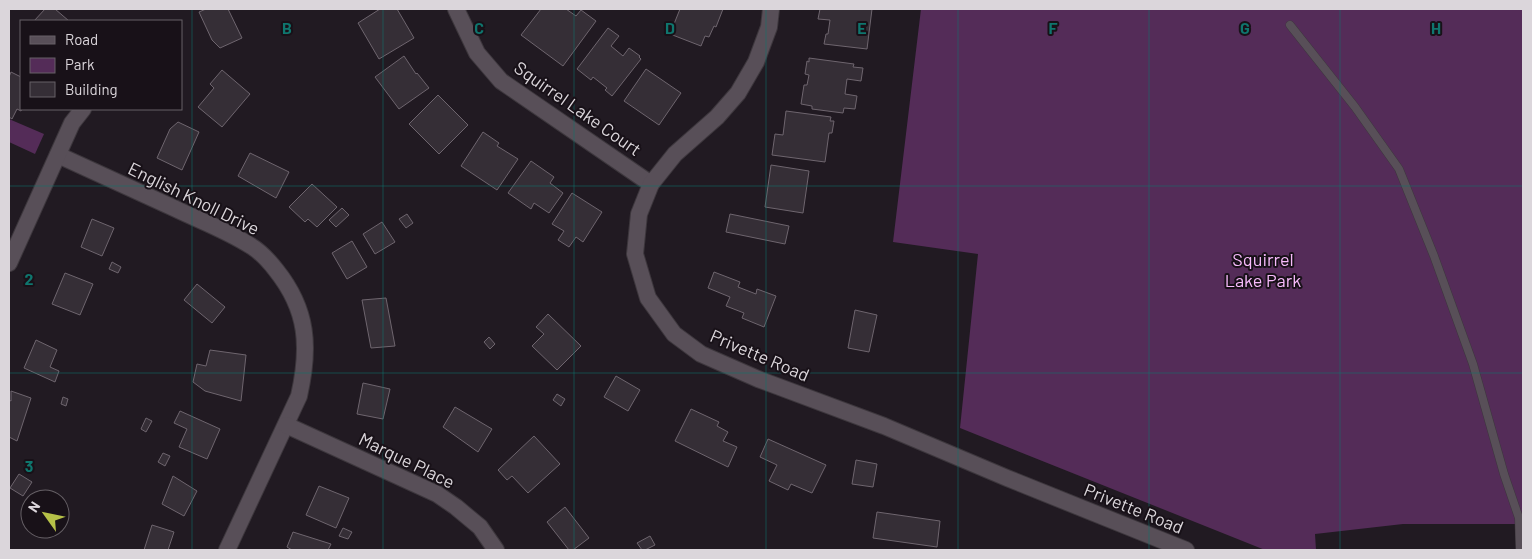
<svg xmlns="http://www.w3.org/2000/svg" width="1532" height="559" font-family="Barlow,sans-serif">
  <rect width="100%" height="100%" fill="#211a22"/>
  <g fill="#542c58">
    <path d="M921 9H1523V524H1403L1315 534 1316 550H1265L960 428 978 254 893 242Z"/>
    <path d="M9 119 44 134 35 154 9 142Z"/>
  </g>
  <g fill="#352e36" stroke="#6e656e">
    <path d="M45 9H55L69 21H34Z"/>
    <path d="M206 9H228L242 38 220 48 212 40 199 12Z"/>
    <path d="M380 9H397L414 38 379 59 358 23Z"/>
    <path d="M541 9H566L576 16 581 10 596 21 563 66 521 35Z"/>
    <path d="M680 9H723L716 27 714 26 709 37 705 36 701 46 670 34Z"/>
    <path d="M820 9H872L867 49 824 44 826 34H828L830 20 818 19Z"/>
    <path d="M608 28 619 36 611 46 623 56 629 48 640 56 639 57 641 59 612 96 605 90 607 88 593 77 591 80 577 69Z"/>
    <path d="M404 56 416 74 417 73 429 88 399 109 375 77Z"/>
    <path d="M809 58 854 64 853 67 863 68 861 81 847 79 845 94 857 96 855 109 844 108 843 113 812 109V106L801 104 804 85H807L809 75 805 74 807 61 809 62Z"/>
    <path d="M646 69 681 93 659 125 624 101Z"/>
    <path d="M222 70 250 94 222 127 198 107 214 88 210 84Z"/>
    <path d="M11 72 21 77 22 109 21 111 17 109 12 119 9 117V77Z"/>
    <path d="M438 95 468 125 439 154 409 124Z"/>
    <path d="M786 111 831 117 830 121H834L832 133H829L825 162 772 155 775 134 783 135Z"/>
    <path d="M178 122 199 132 182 170 157 158 170 129Z"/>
    <path d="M483 132 499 143 497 146 518 159 497 190 461 166Z"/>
    <path d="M250 153 289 172 276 198 238 176Z"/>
    <path d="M531 161 554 177 550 183 563 193 549 213 534 203 531 209 508 193Z"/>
    <path d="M771 165 809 171 803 213 765 207Z"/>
    <path d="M312 184 337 207 317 227 308 219 305 222 289 207Z"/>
    <path d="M572 193 602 212 583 242 576 237 569 247 558 240 564 231 552 224Z"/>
    <path d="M342 208 349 215 336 227 329 220Z"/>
    <path d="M407 214 413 223 406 228 399 219Z"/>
    <path d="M730 214 789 226 785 244 726 232Z"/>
    <path d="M92 219 114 228 102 256 81 247Z"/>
    <path d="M382 222 395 242 375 254 363 234Z"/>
    <path d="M352 241 367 267 347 279 332 253Z"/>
    <path d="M112 262 121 267 118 273 109 269Z"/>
    <path d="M714 272 740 282 738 287 756 294 757 289 776 296 764 327 742 318 744 313 726 306 730 297 708 288Z"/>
    <path d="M65 273 93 284 80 315 52 304Z"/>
    <path d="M197 284 225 307 212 323 184 300Z"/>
    <path d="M386 298 395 346 371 348 362 300Z"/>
    <path d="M855 310 877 315 869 352 848 348Z"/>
    <path d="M548 314 581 346 557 370 532 346 544 334 536 327Z"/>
    <path d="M489 337 495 344 490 349 484 342Z"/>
    <path d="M36 340 57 350 50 367 59 371 55 382 24 368Z"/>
    <path d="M210 350 246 355 241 401 205 391 193 382 197 364 206 366Z"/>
    <path d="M616 376 640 390 628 411 604 397Z"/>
    <path d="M363 383 390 389 383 419 357 414Z"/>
    <path d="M11 391 31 398 17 441 9 437V400L11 401Z"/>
    <path d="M557 394 565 399 561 406 553 400Z"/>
    <path d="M63 397 68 399 66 406 61 404Z"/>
    <path d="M455 407 492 429 478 452 443 427Z"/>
    <path d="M691 409 719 422 717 426 728 432 723 441 737 447 728 467 675 441Z"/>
    <path d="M180 411 220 429 207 459 179 447 187 429 174 423Z"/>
    <path d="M146 418 152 421 146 432 141 429Z"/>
    <path d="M534 436 560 464 528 493 512 476 507 480 498 470Z"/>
    <path d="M768 439 826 465 812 493 791 484 788 490 769 481 777 465 760 457Z"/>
    <path d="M163 453 170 456 165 466 158 462Z"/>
    <path d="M856 460 877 464 873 487 852 484Z"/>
    <path d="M19 474 32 482 23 496 10 488Z"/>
    <path d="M173 476 197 491 184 516 162 504Z"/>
    <path d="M319 486 349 498 336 528 306 515Z"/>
    <path d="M565 507 589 538 573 550H569L547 522Z"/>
    <path d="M877 512 940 521 937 547 873 538Z"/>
    <path d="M152 525 174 532 168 550H144Z"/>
    <path d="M343 528 352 532 348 539 339 536Z"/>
    <path d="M293 532 331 544 328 550H292L287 547Z"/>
    <path d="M650 536 655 545 645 550H642L637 543Z"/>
  </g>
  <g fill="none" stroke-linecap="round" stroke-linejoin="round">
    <g stroke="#3d373d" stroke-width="9">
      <path id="service" d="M1290 25 1355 107 1399 169 1434 256 1473 364 1504 474 1519 518 1520 550"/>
    </g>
    <g stroke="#3d373d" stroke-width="18">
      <g id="minor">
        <path d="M456 9 477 53 501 81 651 184"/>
        <path d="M771 9 769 27 756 62 738 93 717 117 675 154 651 184 639 214 635 254 648 298 674 334 701 354 758 379 884 426 1007 478 1186 550"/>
        <path d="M58 155C98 173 137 191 176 209 201 221 228 231 251 246 261 252 269 261 276 270 308 310 310 347 299 396L227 550"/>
        <path d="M9 263 72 123 83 109"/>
        <path d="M286 425 437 494 456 507 480 527 496 550"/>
      </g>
    </g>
    <use href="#service" stroke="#584f58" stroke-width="8"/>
    <use href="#minor" stroke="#584f58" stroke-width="16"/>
  </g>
  <path fill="none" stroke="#0f766e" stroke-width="1" stroke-opacity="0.55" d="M192 9V550M383 9V550M574 9V550M766 9V550M958 9V550M1149 9V550M1340 9V550M9 186H1523M9 373H1523"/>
  <g text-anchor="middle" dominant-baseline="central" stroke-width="4" stroke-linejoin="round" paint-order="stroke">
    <g font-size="18" fill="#dbd6db" stroke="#181118">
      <text transform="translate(578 108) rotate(35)">Squirrel Lake Court</text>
      <text transform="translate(194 198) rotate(26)">English Knoll Drive</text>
      <text transform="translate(760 355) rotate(23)">Privette Road</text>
      <text transform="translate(407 460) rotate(26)">Marque Place</text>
      <text transform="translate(1134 508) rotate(22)">Privette Road</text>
    </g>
    <g font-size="18" fill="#f8bbfc" stroke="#181118">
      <text x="1263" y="259">Squirrel<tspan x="1263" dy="21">Lake Park</tspan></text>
    </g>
  </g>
  <g font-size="16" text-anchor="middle" font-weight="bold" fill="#0f766e" stroke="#181118" stroke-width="4" stroke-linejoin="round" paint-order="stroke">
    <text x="287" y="34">B</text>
    <text x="479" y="34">C</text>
    <text x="670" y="34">D</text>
    <text x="862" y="34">E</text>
    <text x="1053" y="34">F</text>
    <text x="1245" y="34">G</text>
    <text x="1436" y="34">H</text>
    <text x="29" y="285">2</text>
    <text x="29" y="472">3</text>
  </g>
  <rect width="1532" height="559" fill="none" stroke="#dbd6db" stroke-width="20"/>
  <rect x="20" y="20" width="162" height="90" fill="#181118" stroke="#666066"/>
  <rect x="30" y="36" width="25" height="8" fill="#584f58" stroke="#666066"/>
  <text x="65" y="45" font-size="15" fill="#dbd6db">Road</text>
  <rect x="30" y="58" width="25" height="15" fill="#542c58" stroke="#666066"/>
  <text x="65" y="70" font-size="15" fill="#dbd6db">Park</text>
  <rect x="30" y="82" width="25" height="15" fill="#352e36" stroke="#666066"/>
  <text x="65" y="95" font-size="15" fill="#dbd6db">Building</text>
  <g transform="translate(45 514) rotate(303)"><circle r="24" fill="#181118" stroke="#666066"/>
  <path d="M0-4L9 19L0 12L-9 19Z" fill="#b6c148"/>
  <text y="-8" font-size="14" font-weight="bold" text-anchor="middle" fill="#dbd6db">N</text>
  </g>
</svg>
